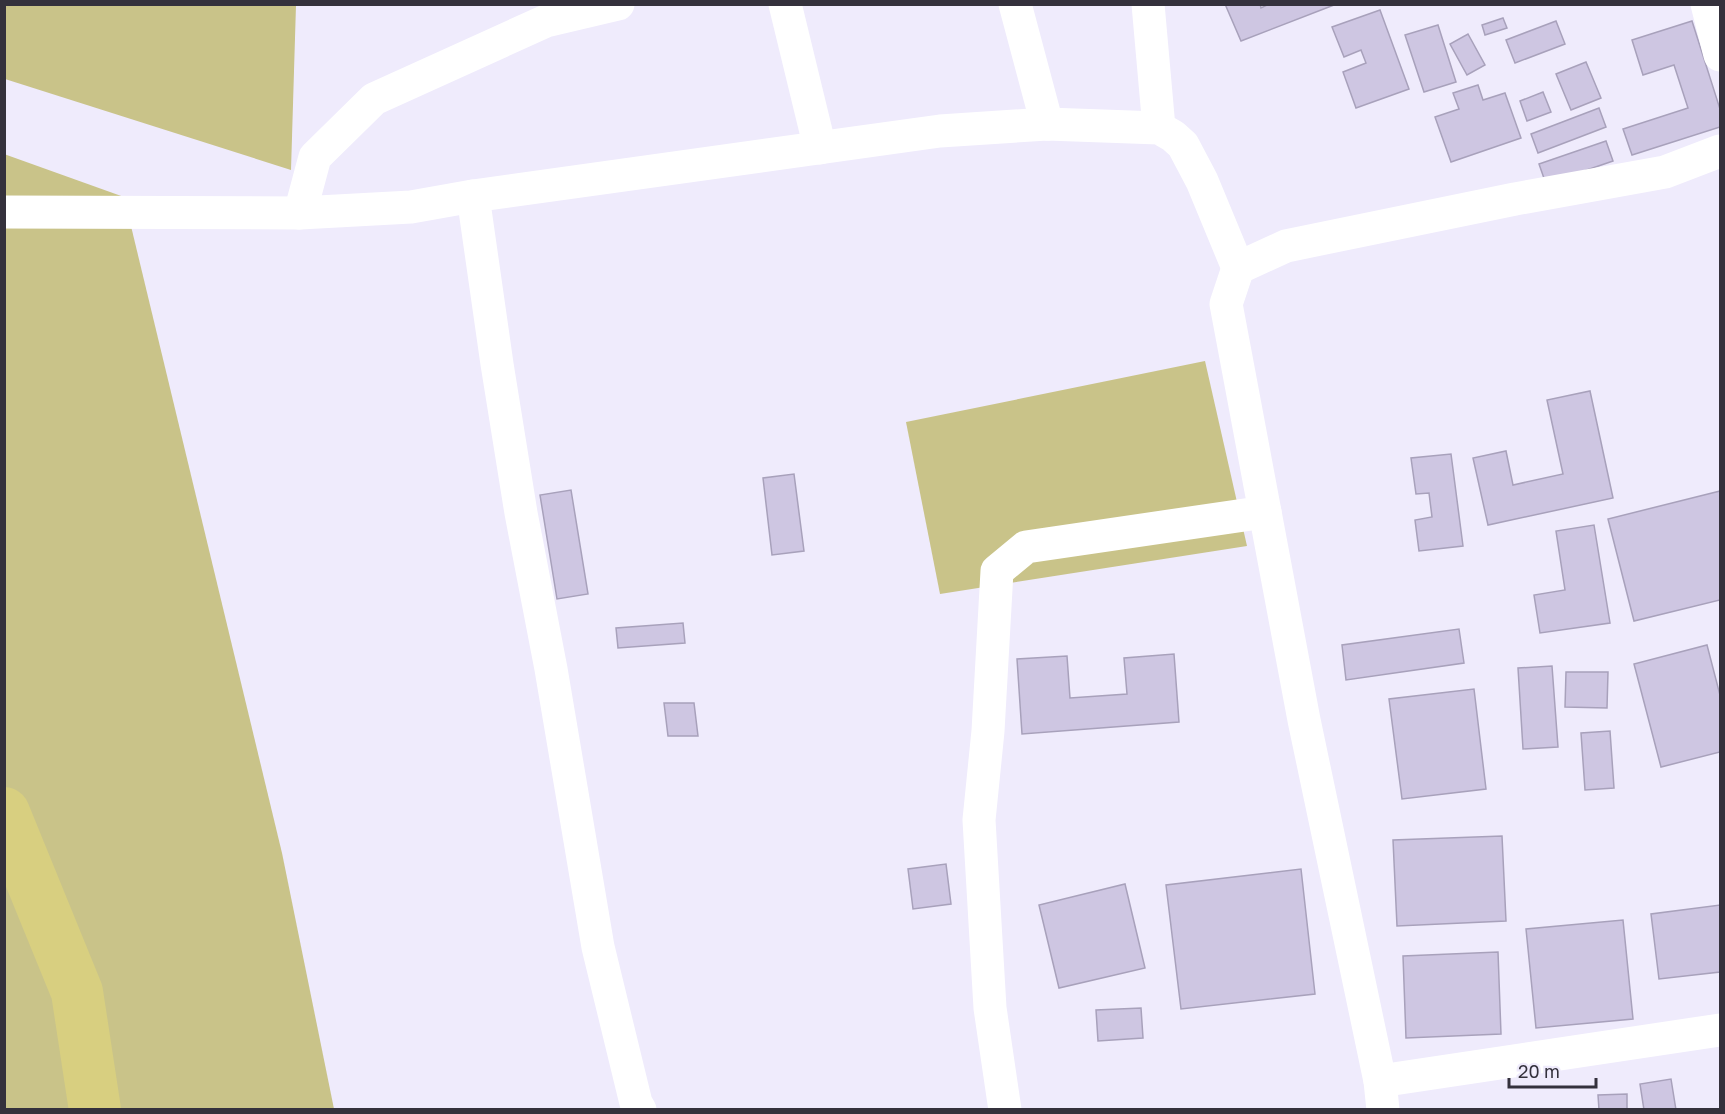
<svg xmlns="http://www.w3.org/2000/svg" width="1725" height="1114" font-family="'Golos Text',sans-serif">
  <rect width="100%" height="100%" fill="#efebfc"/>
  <g fill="#c9c389">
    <path d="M5 4 296 5 291 170 5 79Z"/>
    <path d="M4 154 124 197 282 853 334 1109H5Z"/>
    <path d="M1205 361 1247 546 940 594 906 422Z"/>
  </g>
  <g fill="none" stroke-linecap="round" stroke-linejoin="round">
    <path stroke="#d8cf80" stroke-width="52" d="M4 813 77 992 95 1110"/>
  </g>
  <g fill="#cec6e2" stroke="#a8a1bb" stroke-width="1.5">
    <path d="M1225 4H1260L1261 8 1269 4 1334 5 1241 41Z"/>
    <path d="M1380 10 1409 89 1356 108 1343 72 1366 63 1361 50 1344 57 1332 27Z"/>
    <path d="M1503 18 1507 28 1485 35 1482 25Z"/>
    <path d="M1556 21 1565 44 1515 63 1506 40Z"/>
    <path d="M1692 21 1720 109V127L1632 155 1623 129 1688 108 1674 65 1643 75 1632 40Z"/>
    <path d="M1438 25 1456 82 1424 92 1405 35Z"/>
    <path d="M1468 34 1485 65 1467 75 1450 44Z"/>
    <path d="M1586 62 1601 98 1571 110 1556 74Z"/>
    <path d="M1478 85 1483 100 1505 93 1521 138 1451 162 1435 117 1459 109 1453 93Z"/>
    <path d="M1543 92 1551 112 1527 121 1520 101Z"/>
    <path d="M1599 108 1606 127 1538 153 1531 134Z"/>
    <path d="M1606 141 1613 161 1546 184 1539 164Z"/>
    <path d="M1590 391 1613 498 1488 525 1473 458 1506 451 1513 485 1563 474 1547 400Z"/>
    <path d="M1451 454 1463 546 1419 551 1415 520 1432 517 1429 493 1416 494 1411 458Z"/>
    <path d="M794 474 804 551 772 555 763 478Z"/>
    <path d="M571 490 588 594 557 599 540 495Z"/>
    <path d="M1720 491V600L1634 621 1608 519Z"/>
    <path d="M1594 525 1610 623 1540 633 1534 595 1565 590 1556 531Z"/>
    <path d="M683 623 685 643 618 648 616 628Z"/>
    <path d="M1459 629 1464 663 1346 680 1342 645Z"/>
    <path d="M1707 645 1720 695V752L1661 767 1634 664Z"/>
    <path d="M1174 654 1179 722 1022 734 1017 659 1067 656 1070 698 1127 694 1124 658Z"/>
    <path d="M1552 666 1558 747 1523 749 1518 668Z"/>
    <path d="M1566 672H1608L1607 708 1565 707Z"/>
    <path d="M1474 689 1486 789 1402 799 1389 699Z"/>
    <path d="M664 703H694L698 736H668Z"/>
    <path d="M1610 731 1614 788 1585 790 1581 733Z"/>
    <path d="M1502 836 1506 921 1397 926 1393 840Z"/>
    <path d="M946 864 951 904 913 909 908 869Z"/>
    <path d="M1301 869 1315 994 1181 1009 1166 885Z"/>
    <path d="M1125 884 1145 968 1059 988 1039 905Z"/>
    <path d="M1720 905V972L1659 979 1651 914Z"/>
    <path d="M1623 920 1633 1019 1536 1028 1526 929Z"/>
    <path d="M1498 952 1501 1034 1406 1038 1403 956Z"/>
    <path d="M1141 1008 1143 1038 1098 1041 1096 1010Z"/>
    <path d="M1671 1079 1676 1110H1644L1640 1084Z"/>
    <path d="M1627 1094V1110H1599L1598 1095Z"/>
  </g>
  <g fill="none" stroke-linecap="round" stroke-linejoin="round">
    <g stroke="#fff" stroke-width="33">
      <path d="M785 4 820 148"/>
      <path d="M1015 4 1047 124"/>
      <path d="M1148 4 1159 128"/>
      <path d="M1707 4 1720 55"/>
      <path d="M473 196 497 364 521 513 551 669 598 947 636 1103 640 1110"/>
      <path d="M4 212 300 213 411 207 473 196 940 131 1047 124 1159 128 1173 136 1183 145 1202 181 1238 268"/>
      <path d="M300 213 315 157 374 99 546 21 618 4"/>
      <path d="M1380 1081 1720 1030"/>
      <path d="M1005 1110 990 1008 979 820 988 731 997 571 1026 547 1265 512"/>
      <path d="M1383 1110 1380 1081 1304 720 1226 304 1238 268 1286 246 1515 199 1665 172 1720 151"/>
    </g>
  </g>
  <rect width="1725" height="1114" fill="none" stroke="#34313c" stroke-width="12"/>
  <path d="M1509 1078v9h87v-9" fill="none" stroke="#34313c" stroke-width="3"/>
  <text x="1518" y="1078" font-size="18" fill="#34313c" stroke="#efebfc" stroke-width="4.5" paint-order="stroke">20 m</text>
</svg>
